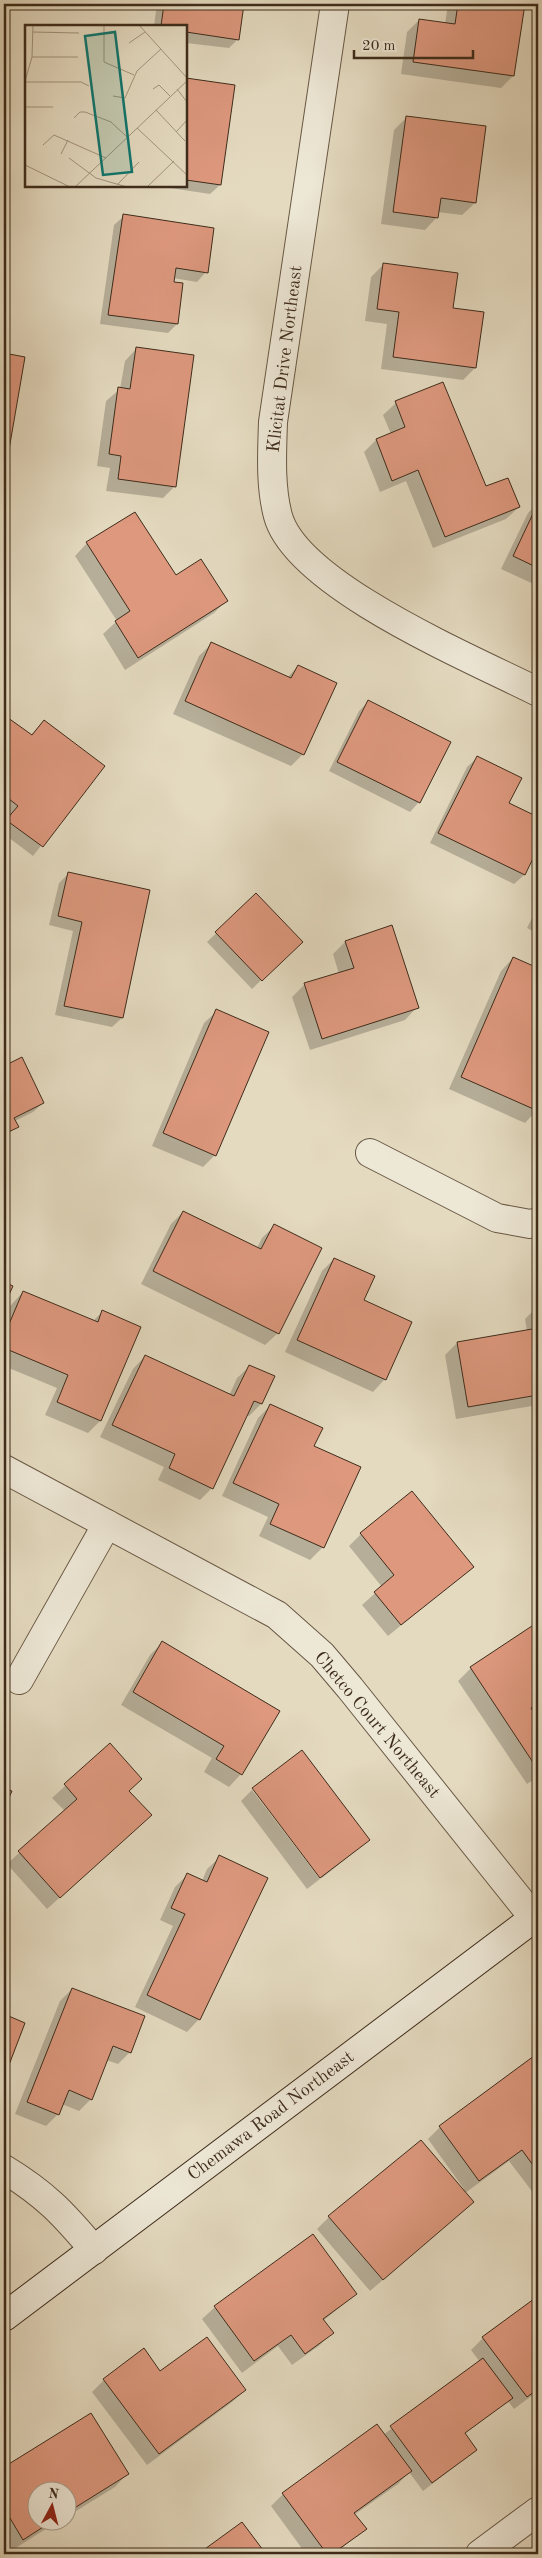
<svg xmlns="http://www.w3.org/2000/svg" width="542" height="2558" font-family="'Old Standard TT',serif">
  <rect width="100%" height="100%" fill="#e4dac0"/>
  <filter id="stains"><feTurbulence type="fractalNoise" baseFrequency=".004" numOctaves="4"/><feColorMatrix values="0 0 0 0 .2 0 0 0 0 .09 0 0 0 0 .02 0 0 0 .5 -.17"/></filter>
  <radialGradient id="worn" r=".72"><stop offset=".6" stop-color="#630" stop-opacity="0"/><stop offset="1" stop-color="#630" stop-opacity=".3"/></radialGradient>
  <g fill="#0003">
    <path d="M10 4H68L62 10Z"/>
    <path d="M157 4H243L238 39 229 48 186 43V26H154Z"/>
    <path d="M448 4H523L513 76 501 88 401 74 407 32 419 20 445 24Z"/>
    <path d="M186 79 220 185 210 194 157 186H186Z"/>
    <path d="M407 117 475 203 462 215 438 212 437 217 425 230 381 224 394 130Z"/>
    <path d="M124 216 206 272 197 282 173 278V283L182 284 177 324 168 333 100 324 114 225Z"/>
    <path d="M384 264 452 309 475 368 463 380 381 369 387 324 365 321 371 277Z"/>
    <path d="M137 348 175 486 163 498 106 491 110 468 97 466 106 401 120 389 125 361Z"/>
    <path d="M4 354 24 358 4 467Z"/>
    <path d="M396 403 485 488 519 507 506 519 433 548 406 481 380 492 364 452 376 440 391 434 383 415Z"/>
    <path d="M538 503V586L501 569 528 513Z"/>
    <path d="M134 514 175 577 226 601 214 613 125 670 103 634 117 621 75 556 87 543Z"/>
    <path d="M211 644 287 678 298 666 303 754 291 766 173 714 199 656Z"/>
    <path d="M368 702 419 802 410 812 329 771 359 711Z"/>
    <path d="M4 716 30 736 44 721 103 766 33 856 4 834V823L9 816 4 812Z"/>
    <path d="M477 758 508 804 538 819V846L524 875 514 884 430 843 467 767Z"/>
    <path d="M68 874 122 1018 112 1027 55 1015 73 931 49 925 59 883Z"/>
    <path d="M256 895 301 942 252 989 207 942Z"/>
    <path d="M538 906V934L527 928Z"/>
    <path d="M345 942 417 1007 405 1020 310 1050 292 997 304 985 339 974 333 954Z"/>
    <path d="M513 958 538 969V1109L525 1123 449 1089 501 971Z"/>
    <path d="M217 1011 215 1155 203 1167 152 1146 204 1023Z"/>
    <path d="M21 1059 43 1103 33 1112 15 1121 17 1126 4 1138V1067Z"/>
    <path d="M183 1212 257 1248 262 1238 274 1226 278 1333 265 1345 141 1284 171 1224Z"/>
    <path d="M334 1259 362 1301 385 1379 373 1392 285 1352 322 1271Z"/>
    <path d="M23 1292 93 1321 103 1311 100 1421 88 1433 45 1415 57 1388 4 1366V1321L11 1305Z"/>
    <path d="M538 1306V1405L456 1419 445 1355 457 1343 527 1331 525 1319Z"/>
    <path d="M145 1356 229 1396 237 1378 250 1366 274 1377 261 1404 249 1416 246 1415 212 1488 200 1500 158 1480 164 1467 100 1437 133 1369Z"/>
    <path d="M270 1406 313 1447 323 1547 310 1560 259 1536 268 1517 222 1496 258 1418Z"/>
    <path d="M361 1534 472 1567 388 1636 362 1605 382 1587 349 1546Z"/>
    <path d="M538 1624V1706L532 1711 538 1721V1777L527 1784 458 1681 471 1668Z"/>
    <path d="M162 1643 241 1774 229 1787 204 1772 212 1758 121 1705 150 1655Z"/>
    <path d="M110 1745 128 1791 138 1827 47 1909 7 1864 65 1811 52 1798Z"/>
    <path d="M254 1789 369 1840 322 1878Z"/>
    <path d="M252 1790 320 1879 307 1889 241 1801Z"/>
    <path d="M220 1857 199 2019 187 2032 135 2007 173 1926 160 1920 175 1887 187 1875 202 1881 207 1869Z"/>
    <path d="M72 1989 130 2052 118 2064 106 2060 91 2099 79 2111 62 2104 58 2114 46 2126 15 2114 60 2001Z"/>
    <path d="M4 2016 24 2024 4 2074Z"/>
    <path d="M538 2055V2190L534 2194 509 2161 465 2193 473 2202 370 2291 317 2229 329 2217 462 2190 464 2189 428 2139 440 2127Z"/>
    <path d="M313 2236 356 2294 323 2321 332 2332 320 2345 292 2365 278 2346 242 2373 202 2319 215 2307Z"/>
    <path d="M538 2298V2391L514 2409 508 2401 464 2434 476 2450 423 2491 409 2472 398 2484 354 2515 365 2529 334 2554H306L271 2506 283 2494 383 2435 480 2362 471 2350 483 2338Z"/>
    <path d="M160 2373 245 2390 232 2402 147 2465 92 2392 104 2380Z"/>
    <path d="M90 2415 127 2474 115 2487 68 2516V2490H38V2520H60L11 2551 4 2540V2468Z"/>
    <path d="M242 2524 264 2554H201Z"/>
  </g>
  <g fill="#dd987e" stroke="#3e2c1b">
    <path d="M164 4H244L239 40 186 32V26H161Z"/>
    <path d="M458 4H525L514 76 413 62 419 19 455 24Z"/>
    <path d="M186 78 235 85 221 185 186 180Z"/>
    <path d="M406 116 486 126 476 203 441 198 438 218 393 212Z"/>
    <path d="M123 214 214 228 208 273 176 268 174 282 183 283 178 324 108 315Z"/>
    <path d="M383 263 458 273 453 308 484 312 476 368 393 357 399 312 377 309Z"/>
    <path d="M136 347 194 355 176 487 118 479 121 456 109 454 118 387 130 389Z"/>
    <path d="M4 353 25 357 6 467H4Z"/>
    <path d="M443 382 486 486 508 478 520 507 445 537 418 470 392 481 376 439 405 427 395 401Z"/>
    <path d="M538 503V568L513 556Z"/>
    <path d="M135 512 176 575 201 559 228 601 138 658 115 621 130 611 86 542Z"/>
    <path d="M211 642 291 678 298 665 337 683 304 755 185 701Z"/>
    <path d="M368 700 451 742 420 803 337 762Z"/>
    <path d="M4 715 32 735 44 720 105 766 43 847 6 820 18 806 4 795Z"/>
    <path d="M477 756 522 778 509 803 538 817V848L525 875 438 833Z"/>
    <path d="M68 872 150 890 123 1018 64 1006 82 922 58 916Z"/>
    <path d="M256 893 303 942 262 981 215 932Z"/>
    <path d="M392 925 419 1008 322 1039 304 983 354 968 345 941Z"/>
    <path d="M513 957 538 968V1111L461 1077Z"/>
    <path d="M216 1009 269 1032 216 1156 163 1133Z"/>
    <path d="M22 1057 44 1103 14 1118 19 1127 4 1134V1066Z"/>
    <path d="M183 1211 261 1249 274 1224 322 1248 279 1334 153 1271Z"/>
    <path d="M334 1258 375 1276 364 1300 412 1322 386 1380 297 1340Z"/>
    <path d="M4 1282 13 1286 4 1306Z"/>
    <path d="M23 1291 98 1322 102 1310 141 1327 101 1421 57 1402 68 1375 4 1348V1336Z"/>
    <path d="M538 1328V1395L468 1407 457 1342Z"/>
    <path d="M145 1355 234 1396 249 1365 275 1376 262 1404 254 1401 213 1489 169 1468 175 1454 112 1425Z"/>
    <path d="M270 1404 323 1428 314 1446 361 1467 324 1548 270 1524 279 1504 233 1483Z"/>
    <path d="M412 1491 474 1567 401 1625 374 1592 394 1575 360 1533Z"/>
    <path d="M538 1622V1703L531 1708 538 1719V1770L470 1667Z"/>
    <path d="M162 1641 280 1711 242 1775 216 1759 224 1746 133 1692Z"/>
    <path d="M110 1743 142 1779 129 1791 152 1815 60 1898 18 1851 77 1799 64 1784Z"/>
    <path d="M302 1750 370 1840 320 1878 252 1788Z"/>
    <path d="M4 1788 12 1791 4 1809Z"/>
    <path d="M219 1855 268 1878 200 2020 147 1995 185 1914 171 1908 187 1873 207 1882Z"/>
    <path d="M72 1988 145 2016 131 2053 113 2046 92 2100 69 2090 59 2115 27 2102Z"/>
    <path d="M4 2014 25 2023 4 2078Z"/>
    <path d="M538 2053V2172L522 2150 479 2181 439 2126Z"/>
    <path d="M421 2140 474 2202 383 2280 328 2216Z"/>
    <path d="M313 2234 357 2294 323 2319 334 2333 305 2354 291 2335 254 2361 214 2306Z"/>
    <path d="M538 2296V2389L527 2397 482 2337Z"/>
    <path d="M207 2337 246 2390 159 2454 103 2379 144 2348 160 2371Z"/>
    <path d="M483 2358 513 2398 465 2433 477 2450 432 2483 390 2426Z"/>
    <path d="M91 2413 129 2474 68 2512V2490H38V2520H54L23 2540 4 2508V2467Z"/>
    <path d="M377 2424 412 2471 354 2513 367 2529 332 2554H327L282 2493Z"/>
    <path d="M242 2522 266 2554H198Z"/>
  </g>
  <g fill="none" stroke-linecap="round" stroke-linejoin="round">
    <g stroke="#685844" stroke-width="30">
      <g id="minor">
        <path d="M335 4 273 422C272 453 270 486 278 516 297 586 475 660 538 692"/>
        <path d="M370 1153 497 1218 530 1224 538 1222"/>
        <path d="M4 1469 277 1615 322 1655 350 1688 534 1918"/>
        <path d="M19 1680 107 1524"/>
        <path d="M4 2169C45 2194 63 2213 94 2250"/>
        <path d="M480 2554 538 2511"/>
      </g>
    </g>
    <g stroke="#3e2c1b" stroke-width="30">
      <path id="secondary" d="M4 2317 538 1915"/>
    </g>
    <use href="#minor" stroke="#ede7d6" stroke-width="28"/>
    <use href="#secondary" stroke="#ede7d6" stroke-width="28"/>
  </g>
  <g text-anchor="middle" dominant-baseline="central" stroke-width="4" stroke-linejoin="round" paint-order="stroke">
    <g font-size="18" fill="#3e2c1b" stroke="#ede7d6">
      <text transform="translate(285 359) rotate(-83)">Klicitat Drive Northeast</text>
      <text transform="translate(377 1725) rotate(50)">Chetco Court Northeast</text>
      <text transform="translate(271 2116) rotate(-37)">Chemawa Road Northeast</text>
    </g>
  </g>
  <g transform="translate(25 25)">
    <rect width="162" height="162" fill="#e4dac0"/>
    <path fill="none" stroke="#a2947e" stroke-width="1" d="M79 0V37L109 50M114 0 163 54M8 7 54 8M104 18 120 7M7 32H53M0 56 7 32 8 0M0 57H56L64 61M128 64 134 60 145 71M152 64 162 77M88 71 100 73 112 46 136 24M0 82H28M131 85 160 116M49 93 55 87H60L86 97 102 112M112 103 162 150M151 107 163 94M18 120 29 110 81 133M36 129 43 115M44 133 71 153 102 162M0 140 45 162M93 159 114 137M50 162 163 55M122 162 149 136"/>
    <path fill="#0f766e" fill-opacity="0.15" stroke="#0f766e" stroke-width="2.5" d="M90 7 107 147 78 150 60 11Z"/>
    <rect width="162" height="162" fill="none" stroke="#3e2c1b" stroke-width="2.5"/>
  </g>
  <rect width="542" height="2558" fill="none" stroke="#e4dac0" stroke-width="20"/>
  <rect x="5" y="5" width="532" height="2548" fill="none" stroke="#3e2c1b" stroke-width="2.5"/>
  <rect x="10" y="10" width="522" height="2538" fill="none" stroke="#3e2c1b"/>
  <g transform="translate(52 2506) rotate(7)"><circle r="24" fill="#ede7d6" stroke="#a79c8b"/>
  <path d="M0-4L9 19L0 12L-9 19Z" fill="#8f2418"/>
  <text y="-8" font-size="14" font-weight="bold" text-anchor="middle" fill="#3e2c1b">N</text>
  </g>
  <path d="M354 50v8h119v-8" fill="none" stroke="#3e2c1b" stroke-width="2.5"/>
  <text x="362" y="50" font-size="15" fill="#3e2c1b" stroke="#ede7d6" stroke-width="4" paint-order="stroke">20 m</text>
  <rect width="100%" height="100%" filter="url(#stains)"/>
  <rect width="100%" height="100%" fill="url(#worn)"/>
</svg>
